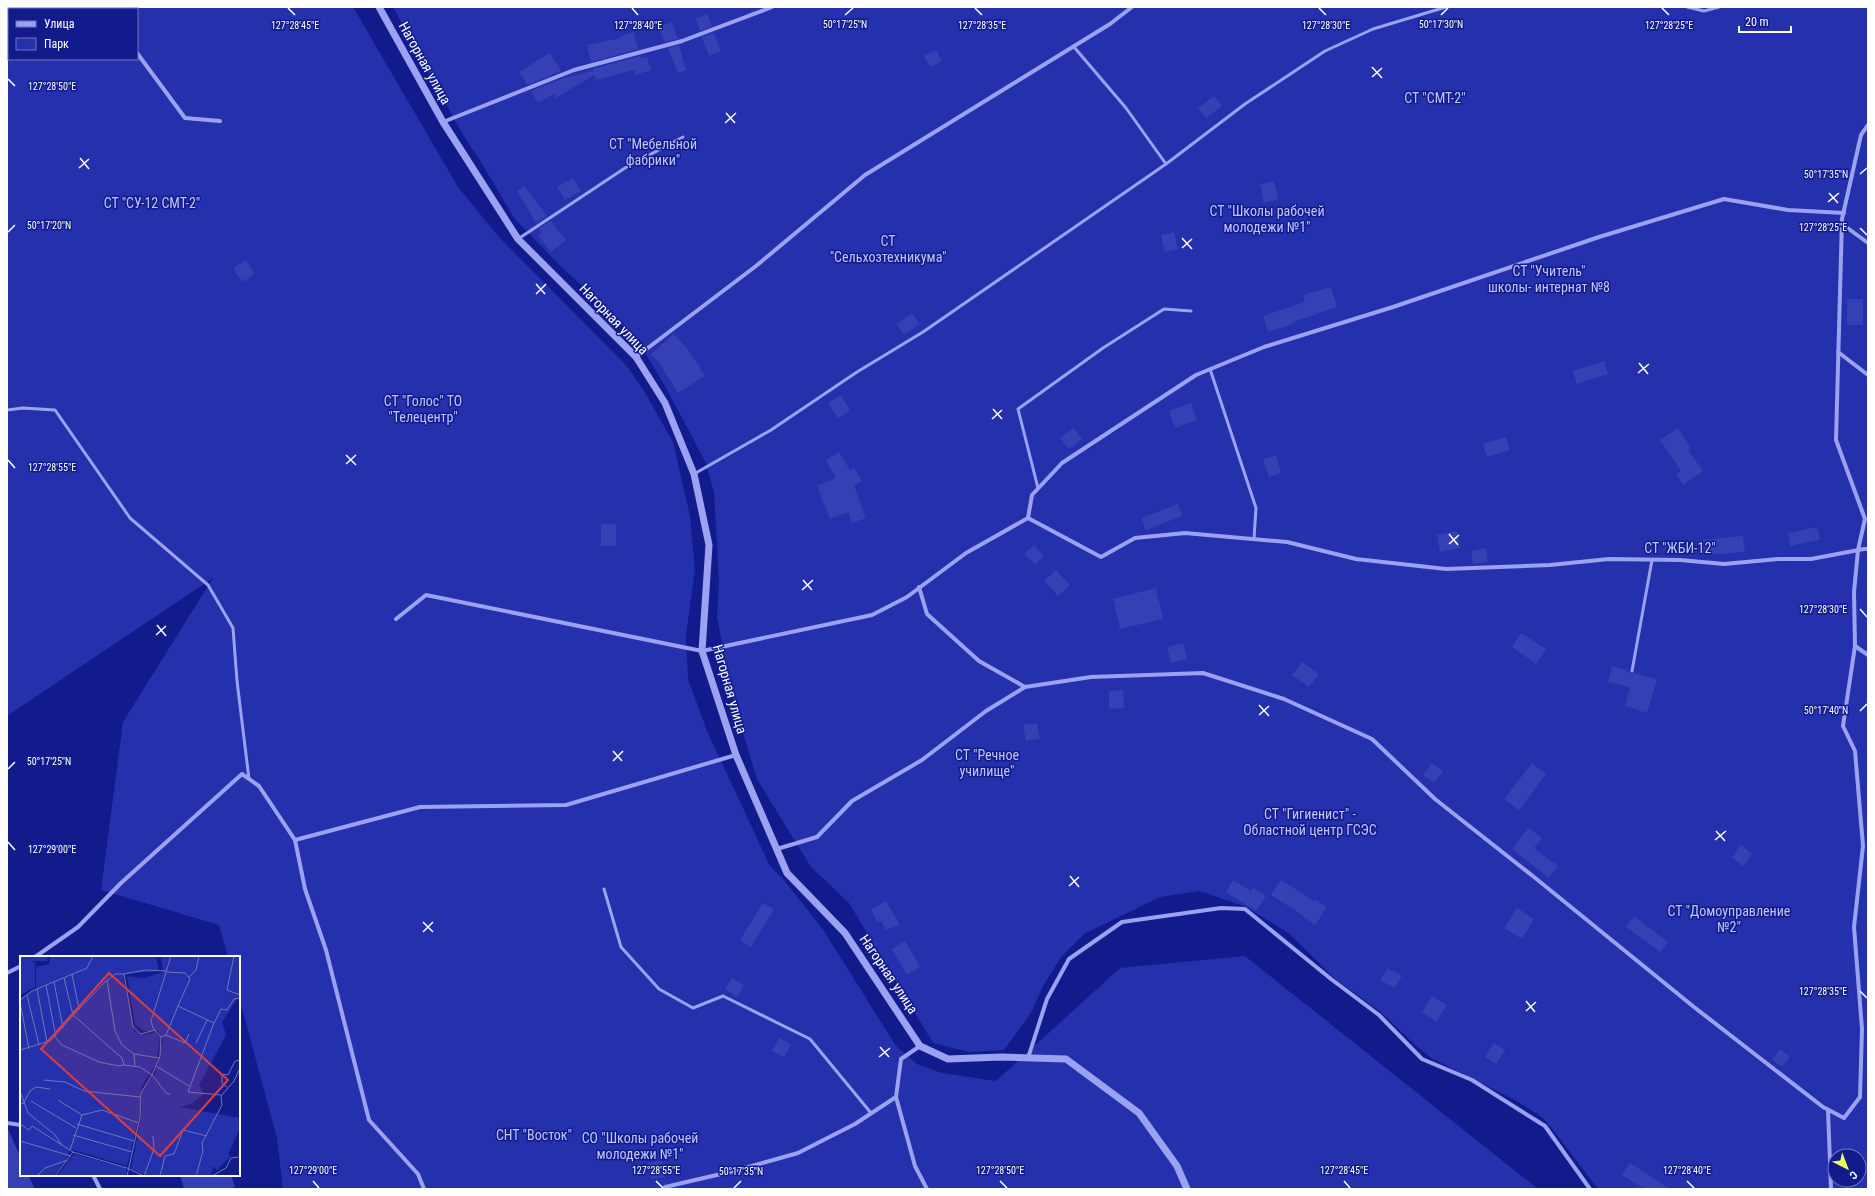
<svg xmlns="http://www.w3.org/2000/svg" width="1875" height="1196" font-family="'Roboto Condensed',sans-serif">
  <rect width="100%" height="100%" fill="#121b8c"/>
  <g fill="#2430ac" fill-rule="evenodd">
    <path d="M7 7H353L458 187 498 236 627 366 644 391 673 442 690 516 695 570 686 635 688 679 707 731 770 866 784 880 824 931 896 1046 917 1064 942 1073 996 1081 1120 968 1245 956 1538 1189H283L277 1138 239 997V957H228L219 925 101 890 123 722 213 578 7 716ZM9 9H137V59H9Z"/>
    <path d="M393 7H1868V1189H1598L1554 1131 1542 1117 1515 1100 1433 1059 1416 1046 1382 1013 1334 978 1290 934 1246 907 1200 891 1160 897 1084 934 1061 957 1043 986 1031 1013 1004 1050 968 1052 933 1043 849 903 811 867 757 779 732 697 717 617 719 581 714 492 705 461 665 386 639 343 598 300 560 266 514 218 481 162 463 135ZM1835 1156H1859V1180H1835Z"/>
  </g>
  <g fill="#3540b4">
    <path d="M707 14 712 26 700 31 696 19Z"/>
    <path d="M671 22 678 39 665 42 659 28Z"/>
    <path d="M634 32 638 49 591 62 587 45 621 38 620 36Z"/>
    <path d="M714 33 721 51 709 56 702 37Z"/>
    <path d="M679 45 686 70 678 73 668 48Z"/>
    <path d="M936 50 942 61 930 67 924 56Z"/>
    <path d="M550 53 561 71 527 85 519 72Z"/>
    <path d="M640 56 641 59 647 57 651 70 635 75 634 70 596 80 594 75 556 98 554 94 538 103 531 91 564 78 593 71 594 73 593 69Z"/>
    <path d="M1214 96 1222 106 1206 118 1198 108Z"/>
    <path d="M573 178 581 191 565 200 557 187Z"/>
    <path d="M1274 181 1278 199 1264 203 1260 184Z"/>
    <path d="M524 186 547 216 536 223 517 191Z"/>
    <path d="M551 221 566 240 551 252 538 236 541 233 539 229Z"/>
    <path d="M1174 232 1178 249 1165 252 1161 235Z"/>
    <path d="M246 260 255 274 242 282 233 268Z"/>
    <path d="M1331 287 1337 307 1293 322V324L1268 332 1263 316 1305 302 1303 295Z"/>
    <rect x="1847" y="299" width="16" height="26"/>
    <path d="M912 313 920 324 904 335 896 324Z"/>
    <path d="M674 334 690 352 705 376 678 393 659 363 651 354Z"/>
    <path d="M1604 361 1608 374 1577 384 1573 371Z"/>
    <path d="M841 395 850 411 838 418 828 403Z"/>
    <path d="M1191 403 1197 420 1175 428 1169 411Z"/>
    <path d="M1073 428 1082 439 1069 449 1060 438Z"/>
    <path d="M1678 428 1691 448 1688 450 1703 471 1683 485 1676 474 1681 471 1660 440Z"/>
    <path d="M1506 437 1510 450 1487 457 1483 444Z"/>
    <path d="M839 452 850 470 854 468 862 481 854 486 866 518 852 523 848 512 830 519 817 486 836 478 826 460Z"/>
    <path d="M1276 455 1281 473 1269 477 1263 459Z"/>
    <path d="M1178 504 1182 516 1146 530 1141 518Z"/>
    <rect x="601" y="524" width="15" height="22"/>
    <path d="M1817 527 1820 540 1790 546 1788 533Z"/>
    <path d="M1457 531 1460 548 1440 552 1437 535Z"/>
    <path d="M1743 536 1745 552 1702 555 1701 540Z"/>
    <path d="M1034 545 1044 556 1035 565 1024 554Z"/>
    <path d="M1486 548 1488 562 1473 564 1471 551Z"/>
    <path d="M1056 570 1070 585 1058 596 1044 581Z"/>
    <path d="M1156 588 1163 619 1120 629 1113 599Z"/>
    <path d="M1521 633 1546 649 1536 664 1512 647Z"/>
    <path d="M1183 643 1187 659 1171 663 1167 647Z"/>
    <path d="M1302 662 1319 674 1309 687 1292 675Z"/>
    <path d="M1612 666 1625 670 1631 674 1634 673 1657 679 1647 713 1625 706 1630 687 1608 682Z"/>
    <path d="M1123 690 1124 708 1109 709V691Z"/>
    <path d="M1037 723 1040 739 1026 741 1023 725Z"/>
    <path d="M1432 763 1443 771 1434 783 1423 775Z"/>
    <path d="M1532 763 1546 774 1519 810 1504 799Z"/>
    <path d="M1528 828 1542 838 1534 848 1558 866 1549 878 1512 849Z"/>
    <path d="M1741 845 1752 854 1743 866 1732 857Z"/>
    <path d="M1233 880 1251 891 1253 888 1266 896 1256 911 1226 892Z"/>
    <path d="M1281 880 1314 901 1315 899 1327 907 1315 925 1303 917 1304 916 1271 895Z"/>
    <path d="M886 901 900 925 886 930 881 921 878 923 871 910Z"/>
    <path d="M763 903 774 909 751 947 740 940Z"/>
    <path d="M1517 908 1534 919 1522 939 1504 928Z"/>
    <path d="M1634 916 1668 942 1660 952 1626 927Z"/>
    <path d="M905 941 920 967 907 975 892 949Z"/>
    <path d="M1388 968 1402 976 1394 988 1380 980Z"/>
    <path d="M732 978 744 985 737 997 725 989Z"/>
    <path d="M1432 996 1447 1005 1436 1022 1422 1012Z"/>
    <path d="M779 1038 791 1044 784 1057 772 1051Z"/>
    <path d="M1494 1043 1505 1050 1496 1064 1485 1057Z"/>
    <path d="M1780 1049 1790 1057 1782 1067 1772 1059Z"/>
    <path d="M7 1127 21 1158V1175H28L35 1189H7Z"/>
    <path d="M662 1160 665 1177 651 1179 648 1163Z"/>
    <path d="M1630 1163 1670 1189H1645L1622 1175Z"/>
    <path d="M180 1175H231L235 1187 227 1189H184Z"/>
  </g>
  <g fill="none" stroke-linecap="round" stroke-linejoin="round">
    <g stroke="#9aa2f1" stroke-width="3">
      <path d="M1687 7 1704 11 1719 7"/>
      <path d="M1074 47 1126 108 1166 164"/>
      <path d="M518 239 625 168 683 137"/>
      <path d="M1210 369 1256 508 1254 539"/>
      <path d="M7 410 23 408 55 410 130 518 208 585 233 628 237 681 249 779"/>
      <path d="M694 474 771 430 857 372 923 332 1166 164 1245 104 1325 51 1373 29 1446 7"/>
      <path d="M1038 488 1018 409 1103 348 1164 309 1191 311"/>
      <path d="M1632 671 1652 560"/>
      <path d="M604 889 621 947 659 989 693 1008 723 996 810 1039 871 1113"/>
    </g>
    <g stroke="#9aa2f1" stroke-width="4">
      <path d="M107 7 108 9"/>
      <path d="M137 53 185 118 220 121"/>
      <path d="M443 122 574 70 682 41 772 7"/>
      <path d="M1868 125 1861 135 1842 219 1836 440 1865 519 1858 550 1854 592 1855 646 1868 655"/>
      <path d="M1842 224 1868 243"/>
      <path d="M1838 352 1868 375"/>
      <path d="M636 357 756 266 865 175 1110 24 1132 7"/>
      <path d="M1028 518 1032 495 1062 463 1196 375 1264 347 1393 307 1599 237 1724 199 1788 210 1844 213"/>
      <path d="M919 587 927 614 979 661 1025 687 1091 677 1203 673 1284 699 1372 739 1435 799 1534 877 1694 1007 1823 1107 1844 1118 1860 1097 1862 1029 1854 927 1863 846 1855 751 1843 726 1855 646"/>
      <path d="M396 619 426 595 702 651 872 615 907 597 966 553 1028 518 1101 557 1135 538 1185 533 1287 542 1356 559 1446 569 1550 565 1609 559 1680 560 1724 564 1778 559H1811L1864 549H1868"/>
      <path d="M295 840 420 807 566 805 736 755"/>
      <path d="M777 849 817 837 852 801 922 760 986 711 1025 687"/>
      <path d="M35 957 78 927 121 883 242 774 259 786 295 840 305 889 326 950 369 1120 418 1174 424 1189"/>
      <path d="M7 973 21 966"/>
      <path d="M920 1046 901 1059 896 1097 915 1166 927 1189"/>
      <path d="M1028 1058 1047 999 1069 959 1122 922 1221 908 1245 909 1331 979 1379 1015 1422 1059 1472 1080 1545 1126 1590 1189"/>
      <path d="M1828 1110 1831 1189"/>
      <path d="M7 1123 21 1125"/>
      <path d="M93 1175 100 1189"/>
      <path d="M665 1189V1187L734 1171 798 1153 855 1124 896 1097"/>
    </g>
    <path stroke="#9aa2f1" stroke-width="7" d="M379 7 443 122 518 239 636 357 665 403 694 474 709 545 702 651 736 755 787 873 845 933 920 1046 948 1059 1002 1057 1066 1059 1139 1113 1177 1166 1187 1189"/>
  </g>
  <path fill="none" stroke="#fff" stroke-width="1.5" d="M288 8 295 15M632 8 638 15M975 8 982 15M1319 8 1326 15M1662 8 1669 15M845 15 853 8M1441 15 1448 8M1372 67 1382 78M1372 77 1382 68M8 79 15 86M726 113 735 123M725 123 736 113M80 158 89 169M79 168 89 159M1860 174 1867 168M1829 193 1838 203M1828 202 1839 193M1860 228 1867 235M8 232 15 225M1182 238 1192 249M1182 248 1192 239M536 284 545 294M536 294 546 284M1639 363 1648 374M1638 373 1649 364M993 409 1002 419M992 419 1002 410M346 455 356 465M8 460 15 468M346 464 356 455M1449 534 1458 545M1449 544 1459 535M803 580 812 590M802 590 813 580M1860 609 1867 617M157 625 166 636M156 635 166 626M1259 705 1269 716M1860 711 1867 704M1259 715 1269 706M613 751 622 761M613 761 623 751M8 769 15 762M1716 831 1725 841M1715 840 1726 831M8 842 15 850M1070 876 1079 887M1069 886 1079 877M423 922 433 932M423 932 433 922M1860 991 1867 998M1526 1001 1535 1012M1526 1011 1536 1002M880 1047 889 1057M879 1057 890 1048M313 1181 319 1188M656 1181 663 1188M1000 1181 1007 1188M1344 1181 1350 1188M1687 1181 1694 1188M734 1188 741 1181"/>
  <g text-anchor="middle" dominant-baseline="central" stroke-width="3" stroke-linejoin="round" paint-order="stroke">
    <g font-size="14" fill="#fff" stroke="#121b8c">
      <text transform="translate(425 63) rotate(61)">Нагорная улица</text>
      <text transform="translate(614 319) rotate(46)">Нагорная улица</text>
      <text transform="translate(730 689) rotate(74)">Нагорная улица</text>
      <text transform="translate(889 974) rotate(56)">Нагорная улица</text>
    </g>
    <g font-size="14" fill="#c1c6fc" stroke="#121b8c">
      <text x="1435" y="98">СТ "СМТ-2"</text>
      <text x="653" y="144">СТ "Мебельной<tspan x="653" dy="16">фабрики"</tspan></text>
      <text x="152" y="203">СТ "СУ-12 СМТ-2"</text>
      <text x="1267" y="211">СТ "Школы рабочей<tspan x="1267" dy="16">молодежи №1"</tspan></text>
      <text x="888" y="241">СТ<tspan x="888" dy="16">"Сельхозтехникума"</tspan></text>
      <text x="1549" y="271">СТ "Учитель"<tspan x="1549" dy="16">школы- интернат №8</tspan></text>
      <text x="423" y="401">СТ "Голос" ТО<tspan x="423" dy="16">"Телецентр"</tspan></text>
      <text x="1680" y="548">СТ "ЖБИ-12"</text>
      <text x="987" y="755">СТ "Речное<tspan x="987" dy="16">училище"</tspan></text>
      <text x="1310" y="814">СТ "Гигиенист" -<tspan x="1310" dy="16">Областной центр ГСЭС</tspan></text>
      <text x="1729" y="911">СТ "Домоуправление<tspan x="1729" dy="16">№2"</tspan></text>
      <text x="534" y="1135">СНТ "Восток"</text>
      <text x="640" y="1138">СО "Школы рабочей<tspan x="640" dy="16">молодежи №1"</tspan></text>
    </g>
  </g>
  <g transform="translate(20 956)">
    <rect width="220" height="220" fill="#121b8c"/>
    <path d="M0 0H27V5H11L15 7V31L0 39ZM30 0H136L139 15 106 18 103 21 114 75 124 79 136 76 140 81 136 108 121 131 120 157 107 210 50 193 46 205 33 220H0V43L16 32V11L29 8ZM141 0H220V39L202 66 206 79 179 129 184 138 173 147 160 151 220 162V172L209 197 210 201 197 214 193 210 191 220H128L111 213 121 162 122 134 135 118 143 83 138 75H124L115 68 107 20 124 22 143 16ZM54 198 106 212V220H37Z" fill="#2430ac"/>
    <path fill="none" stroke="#7176ba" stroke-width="1" d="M214 0 207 34 220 39M147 16 165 17 170 23 158 50M104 18 125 14 147 15M169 21 176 14 179 0M44 22 53 59 102 102 104 109 120 111 132 119 147 138H150M87 25 95 18H104L113 71 121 78 135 74M34 26 43 72M26 29 36 81M17 33 27 86M7 39 19 89M0 44 12 35 67 12 73 0M0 46 9 93M59 53 87 24 95 75 102 89 114 98 115 110M194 67 168 136 201 139M146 79 165 87 169 78M35 81 42 89 79 106 99 110 104 109M141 81 146 79 158 50 194 67 201 53 207 54 214 43 220 42M176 87 187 64M0 94 30 85 59 53 52 18M114 98 139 102M136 110 169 130M24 124 45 126 64 135 120 141M207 131 202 127V118L208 119 215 105 220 104M0 135 8 157 34 178 42 189M38 144 62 159M11 145 56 172M0 147 3 148 10 135 16 131 30 133M0 168 9 174 12 170 53 196 107 212 124 220M57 168 114 185M53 179 112 196M0 185 51 200M50 194 62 159 82 154 119 167M17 220 25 212 48 204M35 220 53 196M107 220 120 161 121 137 132 119 140 100 141 81 133 72 131 65 151 0M124 220 134 193 133 180M140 220 145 200 154 198 163 174 187 180M176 220 183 195 182 187 202 149 201 140 214 125 220 112M192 220 206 212 211 202 220 201"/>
    <path fill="#da3e3e" fill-opacity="0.15" stroke="#da3e3e" stroke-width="2" d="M89 17 208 124 140 200 21 93Z"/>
    <rect width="220" height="220" fill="none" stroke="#fff" stroke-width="2"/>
  </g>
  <g font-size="10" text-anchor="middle" fill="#fff" stroke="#121b8c" stroke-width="3" stroke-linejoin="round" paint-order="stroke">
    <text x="845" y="28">50°17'25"N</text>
    <text x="1441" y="28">50°17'30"N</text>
    <text x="295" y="29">127°28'45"E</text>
    <text x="638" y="29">127°28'40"E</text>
    <text x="982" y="29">127°28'35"E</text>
    <text x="1326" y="29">127°28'30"E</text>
    <text x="1669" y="29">127°28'25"E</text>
    <text x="52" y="90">127°28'50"E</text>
    <text x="1826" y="178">50°17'35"N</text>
    <text x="49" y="229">50°17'20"N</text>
    <text x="1823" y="231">127°28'25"E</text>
    <text x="52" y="471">127°28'55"E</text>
    <text x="1823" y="613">127°28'30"E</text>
    <text x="1826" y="714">50°17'40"N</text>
    <text x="49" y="765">50°17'25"N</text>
    <text x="52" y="853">127°29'00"E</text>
    <text x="1823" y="995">127°28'35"E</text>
    <text x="313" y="1174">127°29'00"E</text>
    <text x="656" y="1174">127°28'55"E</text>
    <text x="1000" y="1174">127°28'50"E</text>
    <text x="1344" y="1174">127°28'45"E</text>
    <text x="1687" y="1174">127°28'40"E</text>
    <text x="741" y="1175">50°17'35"N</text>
  </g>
  <rect width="1875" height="1196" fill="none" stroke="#ffffff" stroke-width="16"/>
  <rect x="8" y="8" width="130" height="52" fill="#121b8c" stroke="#7176ba"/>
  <rect x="16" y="21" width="20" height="6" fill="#9aa2f1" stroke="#7176ba"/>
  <text x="44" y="28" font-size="12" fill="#ffffff">Улица</text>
  <rect x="16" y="38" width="20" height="12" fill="#2430ac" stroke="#7176ba"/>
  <text x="44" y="48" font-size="12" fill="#ffffff">Парк</text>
  <g transform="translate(1847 1168) rotate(138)"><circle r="19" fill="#121b8c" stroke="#7176ba"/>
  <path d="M0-3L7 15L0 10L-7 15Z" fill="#f3ff5a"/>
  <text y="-6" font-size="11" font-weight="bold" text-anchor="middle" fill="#ffffff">С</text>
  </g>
  <path d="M1739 26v6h52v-6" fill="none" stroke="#ffffff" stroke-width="2"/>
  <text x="1745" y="26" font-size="12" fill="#ffffff" stroke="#121b8c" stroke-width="3" paint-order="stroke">20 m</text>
</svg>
